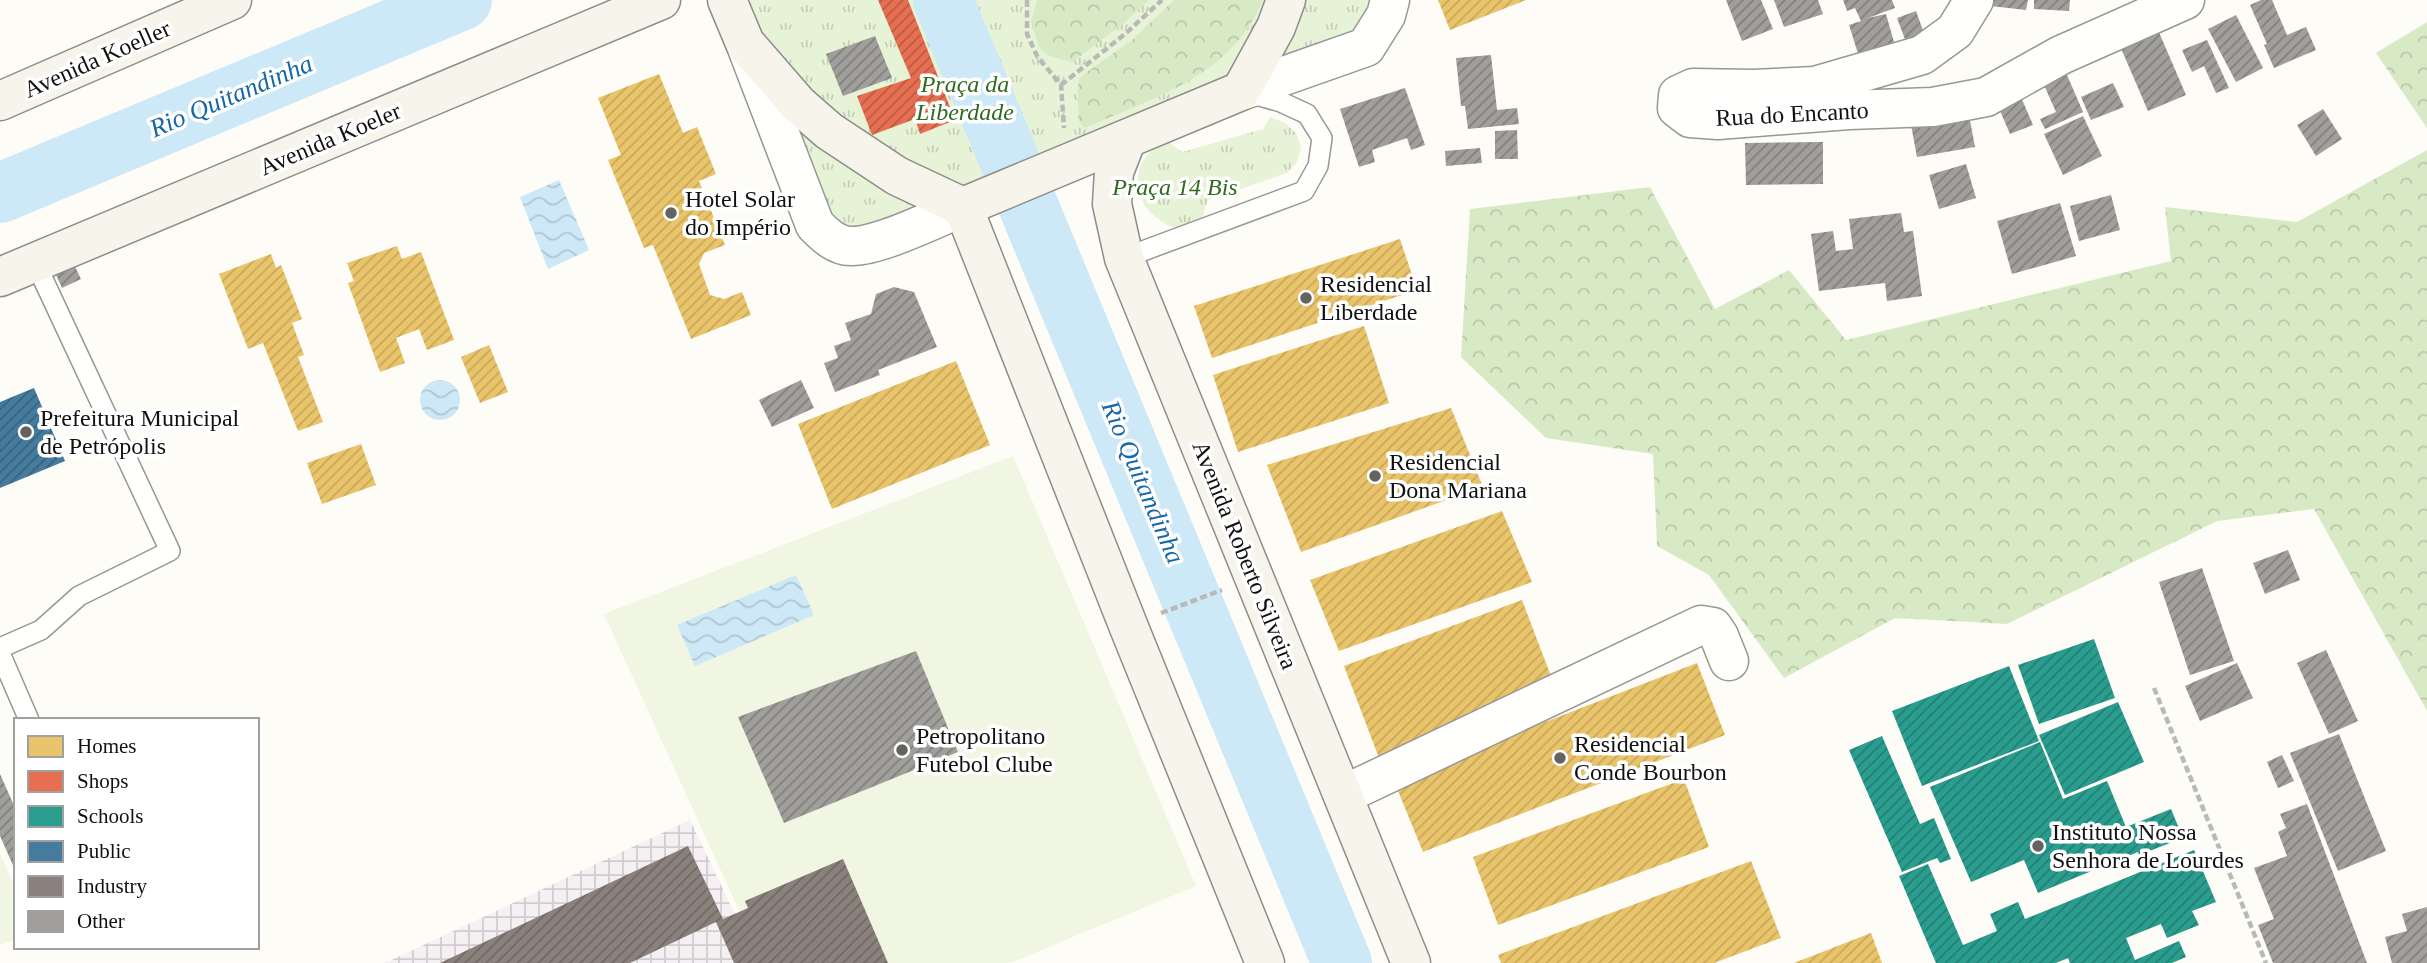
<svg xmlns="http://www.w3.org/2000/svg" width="2427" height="963" font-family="'Times New Roman',serif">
  <defs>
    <pattern id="industrial-grid" width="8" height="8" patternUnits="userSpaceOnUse" patternTransform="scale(1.75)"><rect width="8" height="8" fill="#f5f0f3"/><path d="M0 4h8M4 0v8" fill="none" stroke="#d1cdcf"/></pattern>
    <pattern id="grass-tufts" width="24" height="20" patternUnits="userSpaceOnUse" patternTransform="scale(1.75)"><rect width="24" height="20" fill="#e7f3d7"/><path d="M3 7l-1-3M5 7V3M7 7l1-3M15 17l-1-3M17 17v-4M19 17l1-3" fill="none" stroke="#c5cfb8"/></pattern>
    <pattern id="forest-crowns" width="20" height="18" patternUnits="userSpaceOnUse" patternTransform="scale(1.75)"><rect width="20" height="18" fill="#d8eac5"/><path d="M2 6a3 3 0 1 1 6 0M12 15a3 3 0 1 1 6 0" fill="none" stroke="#b8c8a8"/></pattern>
    <pattern id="water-waves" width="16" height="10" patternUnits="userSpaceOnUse" patternTransform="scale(1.75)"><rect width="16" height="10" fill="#cde8f7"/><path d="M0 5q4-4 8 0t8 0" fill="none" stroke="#afc6d3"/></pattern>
    <pattern id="homes-hatch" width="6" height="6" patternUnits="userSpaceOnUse" patternTransform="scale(1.75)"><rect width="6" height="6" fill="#e9c46a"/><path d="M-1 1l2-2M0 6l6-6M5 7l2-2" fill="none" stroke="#c7a75b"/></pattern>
    <pattern id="shops-hatch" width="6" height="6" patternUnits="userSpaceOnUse" patternTransform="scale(1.75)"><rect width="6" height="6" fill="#e76f51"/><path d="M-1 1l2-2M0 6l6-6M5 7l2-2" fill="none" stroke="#ba5a42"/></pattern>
    <pattern id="schools-hatch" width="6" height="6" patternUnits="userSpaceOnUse" patternTransform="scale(1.75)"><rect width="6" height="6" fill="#2a9d8f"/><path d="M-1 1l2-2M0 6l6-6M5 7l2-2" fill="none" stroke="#237f73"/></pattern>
    <pattern id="public-hatch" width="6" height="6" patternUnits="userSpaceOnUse" patternTransform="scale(1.75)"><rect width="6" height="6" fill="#457b9d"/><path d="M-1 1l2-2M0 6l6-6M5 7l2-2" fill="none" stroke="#38637f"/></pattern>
    <pattern id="industry-hatch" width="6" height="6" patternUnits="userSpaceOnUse" patternTransform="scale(1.75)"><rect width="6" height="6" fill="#8a817c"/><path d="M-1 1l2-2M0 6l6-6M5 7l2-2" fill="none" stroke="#6f6864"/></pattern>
    <pattern id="building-hatch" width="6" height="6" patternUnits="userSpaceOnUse" patternTransform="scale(1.75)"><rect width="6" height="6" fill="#a19f9c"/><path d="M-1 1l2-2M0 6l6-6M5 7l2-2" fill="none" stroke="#82807e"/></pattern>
  </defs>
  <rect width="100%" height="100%" fill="#fdfcf7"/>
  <path fill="url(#industrial-grid)" d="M690 820 758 963H385Z"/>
  <g fill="url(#grass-tufts)">
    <path d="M733 0H1281L1235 88 962 202 839 133Z"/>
    <path d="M1303 0H1369L1358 32 1277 66Z"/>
    <path d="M793 115 926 210 849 230 833 221Z"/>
    <path d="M1270 117 1285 123 1296 133 1301 147 1297 162 1287 173 1208 200 1201 220C1192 225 1185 228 1175 227 1169 227 1164 223 1160 220 1127 200 1132 154 1167 141L1182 152 1263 129Z"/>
  </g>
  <g fill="url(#forest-crowns)">
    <path d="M1037 0H1149L1123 24 1072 62 1049 56 1040 49 1031 22Z"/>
    <path d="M1174 0H1263C1231 77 1155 97 1085 128L1078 120C1080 107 1075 88 1080 77L1132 40Z"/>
    <path d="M2427 22V128L2376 53Z"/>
    <path d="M2427 150V711L2314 509 2217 521 2007 624 1895 618 1784 678 1709 575 1657 546 1653 454 1546 438 1461 357 1470 209 1650 187 1715 309 1789 270 1846 340 2171 261 2165 207 2297 222Z"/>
  </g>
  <g fill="#f0f6e1">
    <path d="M1013 456 1196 886 1010 963H763L604 614Z"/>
    <path d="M0 854 16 890V939L0 945Z"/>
  </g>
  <g fill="url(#water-waves)">
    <path d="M559 180 589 250 548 269 520 197Z"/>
    <circle cx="440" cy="400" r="20"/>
    <path d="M796 575 814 615 695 666 677 625Z"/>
  </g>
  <g fill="url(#homes-hatch)">
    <path d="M1438 0H1526L1450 30Z"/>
    <path d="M659 74 683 133 697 127 716 174 699 181 725 245 704 253 699 264 710 295 724 299 742 292 751 315 691 339 653 245 644 248 608 160 621 155 598 98Z"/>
    <path d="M1400 239 1417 290 1212 358 1194 306Z"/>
    <path d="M397 246 402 259 421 252 454 340 427 350 419 329 396 338 405 363 380 372 348 283 354 281 347 263Z"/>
    <path d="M271 254 276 268 281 265 302 319 292 323 304 355 298 357 323 422 298 431 263 343 248 349 219 274Z"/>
    <path d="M1364 326 1389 403 1238 452 1213 375Z"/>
    <path d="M489 345 508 392 480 403 461 357Z"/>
    <path d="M956 361 990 445 832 509 798 424Z"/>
    <path d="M1451 408 1483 487 1301 552 1267 465Z"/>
    <path d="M361 444 376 485 322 504 307 463Z"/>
    <path d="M1502 511 1532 582 1339 651 1310 580Z"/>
    <path d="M1522 600 1557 692 1379 758 1344 666Z"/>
    <path d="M1697 663 1725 735 1423 852 1394 781Z"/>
    <path d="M1684 779 1709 847 1498 925 1473 857Z"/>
    <path d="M1751 861 1781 938 1714 963H1501L1498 955Z"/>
    <path d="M1871 933 1882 963H1794Z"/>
  </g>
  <path fill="url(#shops-hatch)" d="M878 0H908L955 120 920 134 915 119 872 135 857 96 911 78Z"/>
  <g fill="url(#schools-hatch)">
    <path d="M2094 639 2115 698 2039 724 2018 665Z"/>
    <path d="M2009 666 2039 741 1922 786 1892 711Z"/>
    <path d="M2118 702 2144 762 2065 795 2039 735Z"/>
    <path d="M1882 736 1920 824 1934 818 1951 859 1940 863 1937 858 1902 872 1849 750Z"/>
    <path d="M2040 742 2063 799 2107 781 2126 827 2171 809 2183 838 2139 855 2138 852 2038 893 2024 860 1971 882 1930 787Z"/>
    <path d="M2194 850 2216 902 2192 911 2199 925 2167 938 2161 924 2126 938 2135 960 2179 941 2186 957 2172 963H2070L2068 958 2056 963H1936L1899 876 1928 864 1963 945 1997 931 1990 914 2018 902 2025 919Z"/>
  </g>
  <path fill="url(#public-hatch)" d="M34 388 65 461 0 488V402Z"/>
  <path fill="url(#industry-hatch)" d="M688 846 723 919 748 908 745 901 843 859 888 963H734L716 922 630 963H440Z"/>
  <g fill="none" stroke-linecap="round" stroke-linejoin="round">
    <g stroke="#cde8f7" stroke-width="60">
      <path d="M943 0 1342 963"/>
      <path d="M0 193 462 0"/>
    </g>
  </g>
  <g fill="url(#building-hatch)">
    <path d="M1726 0H1761L1773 29 1742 41Z"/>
    <path d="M1774 0H1818L1823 14 1784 27Z"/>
    <path d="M1843 0H1892L1895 8 1868 18 1886 14 1896 49 1860 60 1849 25 1861 21 1855 8 1847 11Z"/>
    <path d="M1991 0H2028L2026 10 1991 6Z"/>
    <path d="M2034 0H2070L2069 11 2034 9Z"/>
    <path d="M2261 0H2272L2287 35 2306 27 2316 50 2274 68 2264 45 2267 44 2250 5Z"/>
    <path d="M1916 11 1925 36 1906 42 1897 18Z"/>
    <path d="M2236 15 2263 68 2236 82 2208 29Z"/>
    <path d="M2158 30 2186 95 2148 111 2120 46Z"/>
    <path d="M875 36 892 78 843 96 826 54Z"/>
    <path d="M2207 40 2229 88 2216 93 2204 66 2192 72 2182 50Z"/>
    <path d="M1491 55 1497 110 1517 108 1519 124 1468 129 1465 106H1461L1456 58Z"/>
    <path d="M2067 75 2083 112 2045 129 2040 119 2056 112 2044 85Z"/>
    <path d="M2113 83 2124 107 2091 120 2081 97Z"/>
    <path d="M1405 88 1425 145 1411 150 1407 138 1372 150 1375 162 1359 167 1340 109Z"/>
    <path d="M2021 97 2033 125 2010 134 1998 106Z"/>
    <path d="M2323 109 2342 139 2316 156 2297 125Z"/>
    <path d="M1969 115 1975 147 1917 157 1911 125Z"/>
    <path d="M2083 116 2102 156 2063 175 2044 134Z"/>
    <path d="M1517 130 1518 159H1495V131Z"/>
    <path d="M1823 142V184L1746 185 1745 143Z"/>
    <path d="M1480 148 1482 163 1446 166 1445 151Z"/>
    <path d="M1966 164 1976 198 1939 209 1929 175Z"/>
    <path d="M2111 195 2120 230 2079 241 2070 206Z"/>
    <path d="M2060 203 2076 256 2012 274 1997 221Z"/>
    <path d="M1901 213 1904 232 1913 231 1922 296 1887 301 1885 283 1819 291 1811 234 1833 231 1836 251 1853 249 1849 219Z"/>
    <path d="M71 258 81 279 62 288 52 266Z"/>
    <path d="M894 287 914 292 937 347 878 370 880 375 835 392 824 363 838 358 834 346 851 340 845 323 871 314 876 294Z"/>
    <path d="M801 380 814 408 772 427 759 400Z"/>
    <path d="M2288 550 2300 580 2265 594 2253 563Z"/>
    <path d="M2202 568 2234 661 2190 675 2159 582Z"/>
    <path d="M2326 650 2358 721 2329 734 2297 663Z"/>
    <path d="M916 651 958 752 784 823 738 717Z"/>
    <path d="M2237 663 2253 698 2200 721 2185 686Z"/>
    <path d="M2339 734 2386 851 2338 871 2290 753Z"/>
    <path d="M2282 755 2294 781 2278 788 2267 762Z"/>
    <path d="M0 774 16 810V872L0 836Z"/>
    <path d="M2307 804 2367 963H2273L2258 925 2274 919 2254 868 2287 856 2278 832 2286 828 2280 814Z"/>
    <path d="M2427 907V963H2392L2385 937 2407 931 2402 914Z"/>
  </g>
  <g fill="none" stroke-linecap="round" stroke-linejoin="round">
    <g stroke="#979795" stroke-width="22">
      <g id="service">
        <path d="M1124 258 1304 191 1318 166 1322 138 1307 114 1281 102 1249 93"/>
        <path d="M0 648 41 630 79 596 170 551 35 262"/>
        <path d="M0 653 29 720"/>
      </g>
    </g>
    <g stroke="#979795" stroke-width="41">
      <g id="minor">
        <path d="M1974 0 1955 31 1922 55 1815 86 1753 89 1693 88 1678 95 1677 108 1690 118 1718 120 1849 110 1933 107 1986 97 2061 55 2185 0"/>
        <path d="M747 48 815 225C825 235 836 246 851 246 878 247 936 218 963 207"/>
        <path d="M1241 91 1366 47 1386 15 1390 0"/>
        <path d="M1343 795 1701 625 1713 627 1719 636 1729 661"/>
      </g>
    </g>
    <g stroke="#8e8d8b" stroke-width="41">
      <g id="secondary">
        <path d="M727 0 745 43 798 104 829 131 897 176 963 207"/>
        <path d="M0 101 232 0"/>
        <path d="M1126 141 1114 172 1112 204 1124 258 1411 963"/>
        <path d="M963 207 1128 625 1265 963"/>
        <path d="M963 207 1241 91 1276 27 1286 0"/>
        <path d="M0 277 661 0"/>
      </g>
    </g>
    <g stroke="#b9b9b8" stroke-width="4.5" stroke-dasharray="7 3.5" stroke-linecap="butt">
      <path d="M1027 0V34L1037 56 1061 85 1064 128"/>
      <path d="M1061 85 1125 34 1162 0"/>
      <path d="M1161 613 1222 590"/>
      <path d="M2154 688 2266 963"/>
    </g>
    <use href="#service" stroke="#fffffe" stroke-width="19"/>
    <use href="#minor" stroke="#fffffe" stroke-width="38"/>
    <use href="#secondary" stroke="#f6f4eb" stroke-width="38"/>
  </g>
  <g fill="#646362" stroke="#fff" stroke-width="2.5">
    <circle cx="671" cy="213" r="7"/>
    <circle cx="1306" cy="298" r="7"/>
    <circle cx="26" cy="432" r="7"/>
    <circle cx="1375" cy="476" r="7"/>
    <circle cx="902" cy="750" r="7"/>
    <circle cx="1560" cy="758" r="7"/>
    <circle cx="2038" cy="846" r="7"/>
  </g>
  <g text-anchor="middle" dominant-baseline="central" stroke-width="7" stroke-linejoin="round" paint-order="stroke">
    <g font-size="24" fill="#111" stroke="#fff">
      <text transform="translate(97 59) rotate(-24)">Avenida Koeller</text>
      <text transform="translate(1792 114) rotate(-3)">Rua do Encanto</text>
      <text transform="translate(330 139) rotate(-23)">Avenida Koeler</text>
      <text transform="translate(1245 555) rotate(68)">Avenida Roberto Silveira</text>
    </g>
    <g font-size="24" font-style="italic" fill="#2f6b1f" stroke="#fff">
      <text x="965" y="84">Praça da<tspan x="965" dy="28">Liberdade</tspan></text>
      <text x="1175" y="187">Praça 14 Bis</text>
    </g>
    <g font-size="24" fill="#111" stroke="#fff" text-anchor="start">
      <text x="685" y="199">Hotel Solar<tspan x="685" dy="28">do Império</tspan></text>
      <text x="1320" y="284">Residencial<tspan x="1320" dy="28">Liberdade</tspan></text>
      <text x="40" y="418">Prefeitura Municipal<tspan x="40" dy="28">de Petrópolis</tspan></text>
      <text x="1389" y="462">Residencial<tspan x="1389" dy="28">Dona Mariana</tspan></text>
      <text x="916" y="736">Petropolitano<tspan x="916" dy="28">Futebol Clube</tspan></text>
      <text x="1574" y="744">Residencial<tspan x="1574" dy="28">Conde Bourbon</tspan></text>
      <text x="2052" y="832">Instituto Nossa<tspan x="2052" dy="28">Senhora de Lourdes</tspan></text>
    </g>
    <g font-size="26" font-style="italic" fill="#1768a6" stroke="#fff">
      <text transform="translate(231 96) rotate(-23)">Rio Quitandinha</text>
      <text transform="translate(1143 482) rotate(67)">Rio Quitandinha</text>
    </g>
  </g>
  <rect x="14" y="718" width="245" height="231" fill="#ffffff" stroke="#a0a0a0" stroke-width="2"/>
  <rect x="28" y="736" width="35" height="21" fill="#e9c46a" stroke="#a0a0a0" stroke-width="2"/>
  <text x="77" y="753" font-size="21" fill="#111111">Homes</text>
  <rect x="28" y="771" width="35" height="21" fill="#e76f51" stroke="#a0a0a0" stroke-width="2"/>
  <text x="77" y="788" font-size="21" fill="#111111">Shops</text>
  <rect x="28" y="806" width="35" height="21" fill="#2a9d8f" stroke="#a0a0a0" stroke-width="2"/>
  <text x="77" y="823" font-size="21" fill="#111111">Schools</text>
  <rect x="28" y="841" width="35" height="21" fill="#457b9d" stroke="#a0a0a0" stroke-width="2"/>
  <text x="77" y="858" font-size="21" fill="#111111">Public</text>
  <rect x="28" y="876" width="35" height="21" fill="#8a817c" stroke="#a0a0a0" stroke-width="2"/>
  <text x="77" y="893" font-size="21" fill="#111111">Industry</text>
  <rect x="28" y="911" width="35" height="21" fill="#a19f9c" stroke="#a0a0a0" stroke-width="2"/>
  <text x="77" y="928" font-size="21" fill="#111111">Other</text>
</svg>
